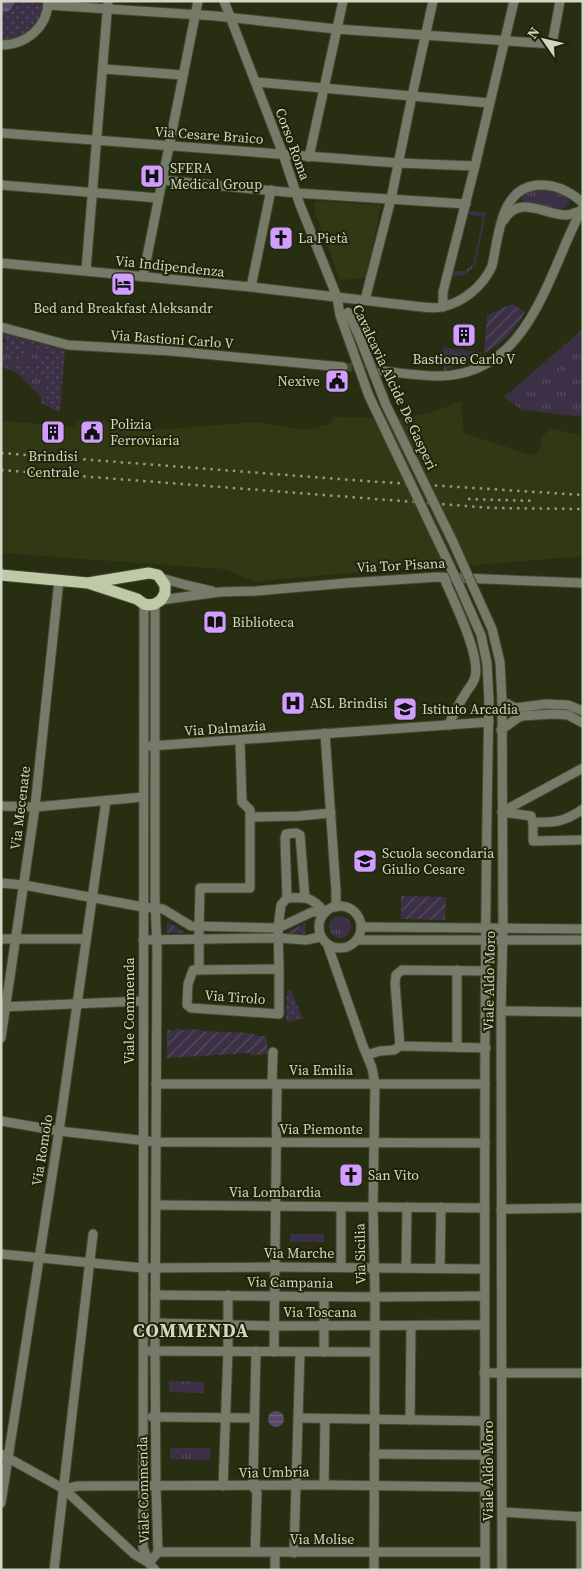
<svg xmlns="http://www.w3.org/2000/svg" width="584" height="1571" font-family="'Source Serif 4',serif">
  <defs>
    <pattern id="grass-tufts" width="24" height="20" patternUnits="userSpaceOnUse" patternTransform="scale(1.25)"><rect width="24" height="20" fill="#3c3046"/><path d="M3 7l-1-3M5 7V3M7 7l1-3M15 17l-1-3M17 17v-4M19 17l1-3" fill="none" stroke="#574d5f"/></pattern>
    <pattern id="park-dots" width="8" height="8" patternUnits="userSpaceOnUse" patternTransform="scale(1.25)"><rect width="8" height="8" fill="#3c3046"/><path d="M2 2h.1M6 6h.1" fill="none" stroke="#574d5f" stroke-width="1.8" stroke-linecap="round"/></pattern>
    <pattern id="garden-furrows" width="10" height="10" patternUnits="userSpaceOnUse" patternTransform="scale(1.25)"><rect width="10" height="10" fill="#3c3046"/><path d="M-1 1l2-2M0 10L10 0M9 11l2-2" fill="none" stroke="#574d5f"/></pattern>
    <pattern id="water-rules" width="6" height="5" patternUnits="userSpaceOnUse" patternTransform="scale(1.25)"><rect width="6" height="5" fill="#5a486a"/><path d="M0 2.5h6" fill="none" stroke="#71627e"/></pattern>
  </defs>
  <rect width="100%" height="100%" fill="#272e11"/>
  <g fill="#303914">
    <path d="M315 201 381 205 366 278 340 280 315 212Z"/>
    <path d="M461 401 464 433 534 456 542 446 539 443 549 428 583 436V556L475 565 408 567 255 582 224 569 1 553V421L76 427 77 419 106 421 110 427 168 429 256 422 304 430 331 424 333 417 404 418 433 412Z"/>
  </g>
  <g fill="url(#grass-tufts)">
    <path d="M535 188C547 189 561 190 569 200V204L565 208 560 209 542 205 527 203 521 199 522 195Z"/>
    <path d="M468 211 486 213 475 266 464 275 453 276 454 271H464L473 265 483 217 467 214Z"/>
    <path d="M583 329V417L522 410 504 397Z"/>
    <path d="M25 345 54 352 38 364 22 365Z"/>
    <path d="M443 347 484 353 444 371Z"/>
    <path d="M1 351 16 354 13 369 1 365Z"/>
    <path d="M41 371 47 397 46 398 24 375V374Z"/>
    <circle cx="340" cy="927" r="11"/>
    <rect x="290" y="1234" width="34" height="8"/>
    <path d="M169 1381 204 1382V1393L169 1392Z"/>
    <path d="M170 1448H211L210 1460 170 1459Z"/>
  </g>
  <g fill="url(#park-dots)" fill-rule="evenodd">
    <path d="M1 1H43C42 24 25 41 1 40Z"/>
    <path d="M1 333 65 350 60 412 41 403V397L14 371 1 367V365L13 368 16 354 1 351V343H5L6 339 1 338ZM25 345 53 353 38 356V364L22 365ZM41 371 47 396 46 398 24 375Z"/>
    <path d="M291 990 303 1019 286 1022 287 991Z"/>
  </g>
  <g fill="url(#garden-furrows)">
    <path d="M512 304 525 312C515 330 503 344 484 353L487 315Z"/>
    <path d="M401 896 446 897 445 920 401 919Z"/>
    <path d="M167 921 186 933H167Z"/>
    <path d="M306 923 305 934 285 933Z"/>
    <path d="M176 1028 182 1030 201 1029V1031L251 1033 257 1036H266L268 1054 250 1055V1053L167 1058V1030L176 1031Z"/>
  </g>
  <g fill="url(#water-rules)">
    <path d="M1 1H15V2L11 9 7 12 1 11Z"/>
    <circle cx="276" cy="1419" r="8"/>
  </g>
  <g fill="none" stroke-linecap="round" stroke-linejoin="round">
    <path stroke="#40472c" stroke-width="9" stroke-dasharray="9 4.5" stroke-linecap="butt" d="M343 367 378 370"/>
    <g stroke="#42492e" stroke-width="11">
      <g id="minor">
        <path d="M224 1 283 154 300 205 337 297 340 315"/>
        <path d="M48 5 216 16 336 29 552 44 560 1"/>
        <path d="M1 45C26 45 48 27 48 1"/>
        <path d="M104 69 183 75"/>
        <path d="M256 82 489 103"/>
        <path d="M1 133 398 163 475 166"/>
        <path d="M309 157 343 1"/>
        <path d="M161 180 296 193 466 204"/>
        <path d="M1 185 158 198"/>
        <path d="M504 220C520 194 544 215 566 215 571 215 576 212 581 211"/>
        <path d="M1 263 251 287 413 306C422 307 433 309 441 307 463 303 483 286 492 266 499 236 500 185 541 185 557 185 571 192 583 203"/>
        <path d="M86 270 108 1"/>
        <path d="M143 277 198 1"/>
        <path d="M251 287 271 190"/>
        <path d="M365 300 391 199 412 96 433 1"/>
        <path d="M443 307V292L475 166 514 1"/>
        <path d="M1 327 68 345 171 351 343 367"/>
        <path d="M382 371C401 373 420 376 439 376 531 375 548 271 583 207"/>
        <path d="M161 578 186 585 212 591"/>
        <path d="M444 578C453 600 481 655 475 677 474 682 470 687 467 691 460 702 453 713 449 725"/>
        <path d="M161 600 220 592 256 591 347 583 438 577 583 583"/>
        <path d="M144 604 143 1547 149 1563 155 1570"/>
        <path d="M502 701 503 929 501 1011 502 1570"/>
        <path d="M502 701 515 708 546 704 568 705 583 711"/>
        <path d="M501 730 516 719 522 716 553 714 568 715 583 723"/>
        <path d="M325 733 336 891V907"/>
        <path d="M150 746 489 722"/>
        <path d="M1 806 35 807 143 797"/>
        <path d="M502 812 583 768"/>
        <path d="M502 812 531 816 533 822C554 823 565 822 583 809"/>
        <path d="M250 817 299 816 331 813"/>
        <path d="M533 822V841L580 840"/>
        <path d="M1 883 24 885 143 907 163 909 191 926 278 928 312 912H325"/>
        <path d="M287 898 285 838 286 834 296 833 300 835 305 898"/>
        <circle cx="340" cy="927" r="21"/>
        <path d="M361 927 583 929"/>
        <path d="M1 939H86"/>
        <path d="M143 940 278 938 306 940 320 937"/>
        <path d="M357 940H583"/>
        <path d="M328 946 363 1046 372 1068 375 1084 373 1207 375 1297 374 1570"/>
        <path d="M279 969V1014L191 1008 187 1005 188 984 193 970Z"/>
        <path d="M279 969 278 928 281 905 287 898C308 897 311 897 325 912"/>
        <path d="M199 970V927L200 888H250V810L242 802 240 741"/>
        <path d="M1 1007 143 1001"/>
        <path d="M501 1011 583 1012"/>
        <path d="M1 1038 35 807 59 580"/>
        <path d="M457 1047V970"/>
        <path d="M486 1048 400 1046 395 983 396 975 402 970 486 971"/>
        <path d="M367 1055 380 1051 394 1050 400 1046"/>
        <path d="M272 1083 273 1052"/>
        <path d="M156 1084H485"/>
        <path d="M1 1121 59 1131 156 1142 485 1143"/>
        <path d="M156 1205 485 1208"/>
        <path d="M501 1209 583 1208"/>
        <path d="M1 1254 143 1268 275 1267 485 1269"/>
        <path d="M341 1267V1207"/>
        <path d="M406 1268 407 1207"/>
        <path d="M440 1268 441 1207"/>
        <path d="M155 1295 375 1297 485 1296"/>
        <path d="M324 1297V1352"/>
        <path d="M155 1323 275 1326 484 1325"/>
        <path d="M149 1351 374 1352"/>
        <path d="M274 1352 277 1084"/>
        <path d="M484 1373H583"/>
        <path d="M152 1417 254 1418"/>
        <path d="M298 1418 485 1421"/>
        <path d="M410 1420 411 1326"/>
        <path d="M1 1454 64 1489 134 1554 149 1563"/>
        <path d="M374 1454 485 1455"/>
        <path d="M324 1485 325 1419"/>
        <path d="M223 1486 228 1351V1295"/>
        <path d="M64 1489 78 1486 324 1485 485 1487"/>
        <path d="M1 1503 59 1131 106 801"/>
        <path d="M502 1512 583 1517"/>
        <path d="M581 1516V1570"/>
        <path d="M158 1552H485"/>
        <path d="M255 1552 257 1493 253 1486 256 1351"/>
        <path d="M294 1553 300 1352"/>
        <path d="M149 1563 158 1552 156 1486 155 1351 157 949 155 899V604"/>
        <path d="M54 1570 93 1234"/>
        <path d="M275 1570V1552"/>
        <path d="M485 1570C485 1280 483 990 489 701"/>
      </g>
    </g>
    <g stroke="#42492e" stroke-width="13">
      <path id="major" d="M1 575 88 583 137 599 144 604 149 605 155 604 161 600 165 593V585L158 575 149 573 88 583"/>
    </g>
    <use href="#minor" stroke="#757a69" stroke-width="9"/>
    <use href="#major" stroke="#bfc9a6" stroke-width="11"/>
    <g stroke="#939984" stroke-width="2.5" stroke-dasharray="2.5 5" stroke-linecap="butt">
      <path d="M1 453 365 481 583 495"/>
      <path d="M1 470 492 508 583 509"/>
      <path d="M468 499 535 501"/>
    </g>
    <g stroke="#42492e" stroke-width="11" stroke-linecap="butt">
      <g id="minor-bridge">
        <path d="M348 312 361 341 386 405 453 542 492 629 500 662 502 701"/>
        <path d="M340 315 369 396 459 585 481 635 487 663 489 701"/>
      </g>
    </g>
    <use href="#minor-bridge" stroke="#757a69" stroke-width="9"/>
  </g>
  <defs>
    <g id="hospital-square" transform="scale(1.25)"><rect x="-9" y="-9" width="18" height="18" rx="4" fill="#d19dfe" stroke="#1e2507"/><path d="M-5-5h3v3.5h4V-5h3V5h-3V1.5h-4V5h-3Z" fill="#111"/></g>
    <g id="church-square" transform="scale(1.25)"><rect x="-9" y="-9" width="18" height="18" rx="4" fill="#d19dfe" stroke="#1e2507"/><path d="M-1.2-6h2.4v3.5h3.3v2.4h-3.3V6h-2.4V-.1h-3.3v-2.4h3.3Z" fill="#111"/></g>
    <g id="hotel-square" transform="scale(1.25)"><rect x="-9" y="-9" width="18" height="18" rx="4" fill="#d19dfe" stroke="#1e2507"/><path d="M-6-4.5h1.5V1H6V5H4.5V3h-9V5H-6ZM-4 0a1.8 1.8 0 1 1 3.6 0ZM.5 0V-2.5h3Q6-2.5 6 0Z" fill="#111"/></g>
    <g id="building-square" transform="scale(1.25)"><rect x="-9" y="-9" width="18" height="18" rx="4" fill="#d19dfe" stroke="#1e2507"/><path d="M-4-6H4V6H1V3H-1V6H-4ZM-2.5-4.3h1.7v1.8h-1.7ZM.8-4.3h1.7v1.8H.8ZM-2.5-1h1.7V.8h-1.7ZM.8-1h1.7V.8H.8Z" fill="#111"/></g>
    <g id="civic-square" transform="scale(1.25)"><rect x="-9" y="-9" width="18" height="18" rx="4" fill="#d19dfe" stroke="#1e2507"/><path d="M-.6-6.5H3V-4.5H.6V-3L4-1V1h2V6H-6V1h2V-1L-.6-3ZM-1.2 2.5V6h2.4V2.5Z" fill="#111"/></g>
    <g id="library-square" transform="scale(1.25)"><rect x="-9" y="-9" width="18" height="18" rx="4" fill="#d19dfe" stroke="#1e2507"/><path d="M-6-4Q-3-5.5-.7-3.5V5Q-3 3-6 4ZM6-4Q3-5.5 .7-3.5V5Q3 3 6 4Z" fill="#111"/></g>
    <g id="school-square" transform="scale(1.25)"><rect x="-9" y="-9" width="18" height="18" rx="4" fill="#d19dfe" stroke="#1e2507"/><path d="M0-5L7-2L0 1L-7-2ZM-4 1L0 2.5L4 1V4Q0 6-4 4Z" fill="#111"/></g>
  </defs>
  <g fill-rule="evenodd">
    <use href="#hospital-square" x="152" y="176"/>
    <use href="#church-square" x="281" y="238"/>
    <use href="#hotel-square" x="123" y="284"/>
    <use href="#building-square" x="464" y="335"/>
    <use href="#civic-square" x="337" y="381"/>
    <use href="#building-square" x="53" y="432"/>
    <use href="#civic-square" x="92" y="432"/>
    <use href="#library-square" x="215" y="622"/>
    <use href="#hospital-square" x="293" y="703"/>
    <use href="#school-square" x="405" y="709"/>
    <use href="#school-square" x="365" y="861"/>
    <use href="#church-square" x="351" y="1175"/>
  </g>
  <g text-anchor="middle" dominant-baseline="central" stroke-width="4" stroke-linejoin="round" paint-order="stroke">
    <g font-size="14" fill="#d1d6c5" stroke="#1e2507">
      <text transform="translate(209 135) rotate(4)">Via Cesare Braico</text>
      <text transform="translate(293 144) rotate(70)">Corso Roma</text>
      <text transform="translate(170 266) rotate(6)">Via Indipendenza</text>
      <text transform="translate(172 339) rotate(4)">Via Bastioni Carlo V</text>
      <text transform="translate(395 387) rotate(65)">Cavalcavia Alcide De Gasperi</text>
      <text transform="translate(401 565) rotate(-3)">Via Tor Pisana</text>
      <text transform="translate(225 728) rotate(-4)">Via Dalmazia</text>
      <text transform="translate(20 808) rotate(-83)">Via Mecenate</text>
      <text transform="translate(489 981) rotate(-89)">Viale Aldo Moro</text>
      <text transform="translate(235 997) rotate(4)">Via Tirolo</text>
      <text transform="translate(129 1011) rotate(-90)">Viale Commenda</text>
      <text x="321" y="1070">Via Emilia</text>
      <text x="321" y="1129">Via Piemonte</text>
      <text transform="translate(42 1150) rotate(-81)">Via Romolo</text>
      <text x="275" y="1192">Via Lombardia</text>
      <text x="299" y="1253">Via Marche</text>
      <text transform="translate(360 1254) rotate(-91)">Via Sicilia</text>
      <text transform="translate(290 1282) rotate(1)">Via Campania</text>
      <text x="320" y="1312">Via Toscana</text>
      <text transform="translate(488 1471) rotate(-90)">Viale Aldo Moro</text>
      <text transform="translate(274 1472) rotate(-1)">Via Umbria</text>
      <text transform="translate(143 1490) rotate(-91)">Viale Commenda</text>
      <text x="322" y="1539">Via Molise</text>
    </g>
    <g font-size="14" fill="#d1d6c5" stroke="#1e2507" text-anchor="start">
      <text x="170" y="168">SFERA<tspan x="170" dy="16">Medical Group</tspan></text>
      <text x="298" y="238">La Pietà</text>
      <text x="123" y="308" text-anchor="middle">Bed and Breakfast Aleksandr</text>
      <text x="464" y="359" text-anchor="middle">Bastione Carlo V</text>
      <text x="320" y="381" text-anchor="end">Nexive</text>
      <text x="110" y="424">Polizia<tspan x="110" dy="16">Ferroviaria</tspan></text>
      <text x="53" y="456" text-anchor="middle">Brindisi<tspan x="53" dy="16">Centrale</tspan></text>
      <text x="232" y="622">Biblioteca</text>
      <text x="310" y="703">ASL Brindisi</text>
      <text x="422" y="709">Istituto Arcadia</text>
      <text x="382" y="853">Scuola secondaria<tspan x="382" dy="16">Giulio Cesare</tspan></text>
      <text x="368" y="1175">San Vito</text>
    </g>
    <g font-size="19" font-weight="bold" letter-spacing="1" fill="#d1d6c5" stroke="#1e2507">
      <text x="191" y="1330">COMMENDA</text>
    </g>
  </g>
  <rect width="584" height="1571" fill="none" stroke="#d1d6c5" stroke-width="5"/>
  <g transform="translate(544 40) rotate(304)" stroke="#1e2507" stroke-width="4" paint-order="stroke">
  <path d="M0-4L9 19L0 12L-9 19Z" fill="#d1d6c5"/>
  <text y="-8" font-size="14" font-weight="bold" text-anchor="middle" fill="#d1d6c5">N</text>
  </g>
</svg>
